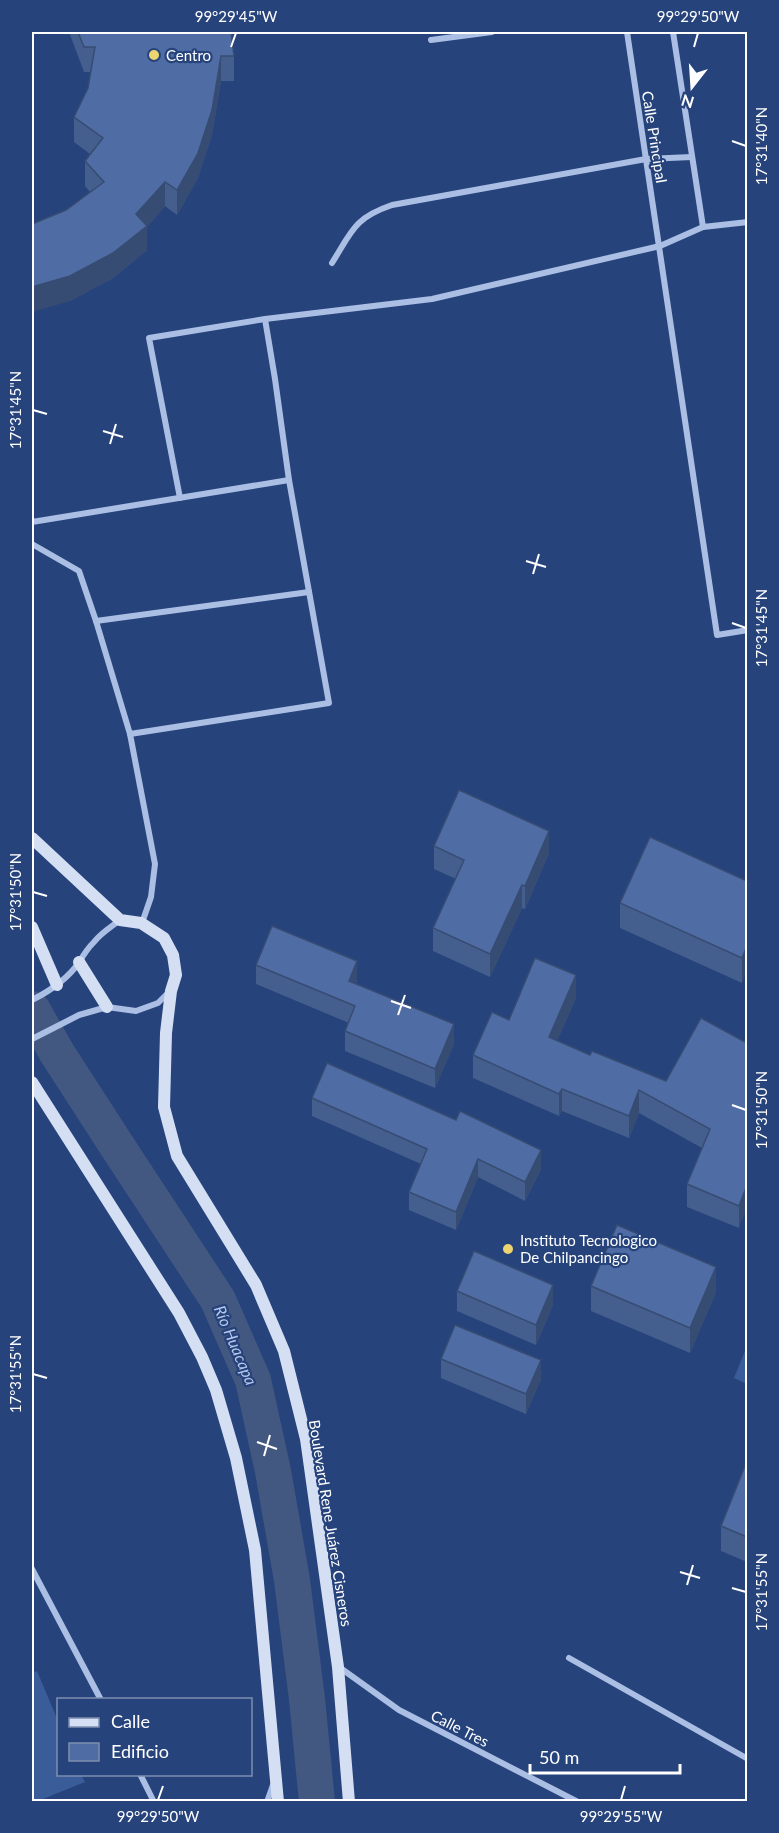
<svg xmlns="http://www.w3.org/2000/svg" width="779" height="1833" font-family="Lato,sans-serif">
  <rect width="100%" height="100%" fill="#26437c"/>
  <g fill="#3a5c99">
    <path d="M747 1346V1384L734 1378Z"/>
    <path d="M37 1671 58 1721V1774L81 1775 85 1782 38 1801 32 1802V1673Z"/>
  </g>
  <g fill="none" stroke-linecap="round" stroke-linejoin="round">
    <path stroke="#435881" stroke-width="36" d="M32 1009 57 1053 119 1149 218 1300 253 1380 273 1471 292 1580 307 1699 317 1802"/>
    <g stroke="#abbfe4" stroke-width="6">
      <path d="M627 32 717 635 748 630"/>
      <path d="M673 32 703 227"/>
      <path d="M431 40 492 32"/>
      <path d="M332 263C352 231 354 218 392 205L646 159 692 157"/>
      <path d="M180 498 149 338 265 319 432 299 660 246 703 227 748 222"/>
      <path d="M32 522 289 480"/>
      <path d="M32 544 79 571 96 621 130 734 155 864 151 897 142 923"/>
      <path d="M96 621 309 592"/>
      <path d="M130 734 329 703 289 480 275 379 265 319"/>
      <path d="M32 1000C50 991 68 979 80 961 84 954 88 948 94 942 101 933 111 927 120 920"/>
      <path d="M32 1039 79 1015 107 1007 136 1011 158 1003 168 993"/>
      <path d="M32 1569 101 1700"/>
      <path d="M569 1658 748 1759"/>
      <path d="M339 1667 399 1710 578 1802"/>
      <path d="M140 1774 154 1802"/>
      <path d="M267 1802 273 1785"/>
    </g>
    <g stroke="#d4dff4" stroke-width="12">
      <path d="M32 838 120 920 141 923 164 938 173 955 176 975 171 991 166 1033 164 1107 177 1156 256 1285 284 1351 306 1439 338 1667 349 1802"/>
      <path d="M32 927 57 985"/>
      <path d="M79 962 107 1007"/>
      <path d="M32 1082 179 1313 202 1357 216 1390 236 1458 255 1550 278 1802"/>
    </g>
  </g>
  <g fill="#445e8d">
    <path d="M69 32H231L234 56V81H221L212 135 198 178 177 215 165 206 147 227V250L113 278 70 301 66 210 90 192 85 186V161L90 154 74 142V117L88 88 90 72H84Z"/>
    <path d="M434 846 549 853 525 909 522 908 490 977 433 951V928L456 879 434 869Z"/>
    <path d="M747 881 742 983 620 928V903Z"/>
    <path d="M256 965 357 980 356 983 454 1044 435 1088 345 1051V1031L349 1023 256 984Z"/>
    <path d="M576 998 557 1041 590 1055 666 1081 747 1043 739 1228 687 1207V1184L702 1148 639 1113 629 1138 562 1111 559 1116 473 1078V1055L509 1020Z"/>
    <path d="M312 1098 541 1169 525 1201 478 1177 456 1230 409 1210V1192L421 1164 312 1116Z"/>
    <path d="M591 1286 716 1292 690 1353 591 1311Z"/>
    <path d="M457 1291 553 1305 536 1345 457 1311Z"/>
    <path d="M441 1359 541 1379 526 1414 441 1378Z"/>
    <path d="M747 1461V1562L721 1551V1526Z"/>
  </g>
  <g fill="#374c73">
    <path d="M221 56V81L212 135 198 178 177 215V190Z"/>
    <path d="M165 182V206L147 227V250L113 278 70 301 32 312V287Z"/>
    <path d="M549 831V853L525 909V886Z"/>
    <path d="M522 885V908L490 977V954Z"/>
    <path d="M747 946V971L742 983V958Z"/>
    <path d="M357 961V980L349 1000V981Z"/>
    <path d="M576 975V998L549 1060V1037Z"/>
    <path d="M454 1024V1044L435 1088V1069Z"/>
    <path d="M562 1089V1111L559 1116V1094Z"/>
    <path d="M639 1090V1113L629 1138V1116Z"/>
    <path d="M541 1150V1169L525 1201V1182Z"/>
    <path d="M478 1159V1177L456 1230V1212Z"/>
    <path d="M747 1185V1208L739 1228V1206Z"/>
    <path d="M716 1267V1292L690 1353V1328Z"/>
    <path d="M553 1285V1305L536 1345V1325Z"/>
    <path d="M541 1360V1379L526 1414V1394Z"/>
  </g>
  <g fill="#4f6da4" stroke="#374c73" stroke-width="1.5">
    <path d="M78 32H231L234 56H221L212 110 198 153 177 190 165 182 136 214 147 226 113 253 70 276 32 287V224L66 210 104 182 85 161 103 138 74 117 88 88 95 47H84Z"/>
    <path d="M459 790 549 831 525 886 522 885 490 954 433 928 464 860 434 846Z"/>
    <path d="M650 837 747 881V946L742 958 620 903Z"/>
    <path d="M272 926 357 961 349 981 454 1024 435 1069 345 1031 355 1006 256 965Z"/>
    <path d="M535 958 576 975 549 1037 590 1055 592 1051 666 1081 701 1018 747 1043V1185L739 1206 687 1184 710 1129 639 1090 629 1116 562 1089 559 1094 473 1055 492 1012 509 1020Z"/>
    <path d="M327 1063 456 1120 460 1111 541 1150 525 1182 478 1159 456 1212 409 1192 427 1149 312 1098Z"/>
    <path d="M617 1225 716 1267 690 1328 591 1286Z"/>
    <path d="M474 1251 553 1285 536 1325 457 1291Z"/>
    <path d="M455 1325 541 1360 526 1394 441 1359Z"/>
    <path d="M747 1461V1537L721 1526Z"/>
  </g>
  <path fill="none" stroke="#fff" stroke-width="2" d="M231 47 236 33M694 47 698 33M732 141 746 146M33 410 47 414M103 431 123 437M110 444 116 424M526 561 546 567M533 574 539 554M732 623 746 628M33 892 47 896M391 1001 411 1008M398 1015 405 995M732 1105 746 1110M33 1374 47 1378M257 1442 277 1449M264 1456 270 1435M680 1572 700 1578M687 1585 693 1565M732 1588 746 1592M158 1800 163 1786M621 1800 625 1786"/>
  <g fill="#ecd571" stroke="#26437c" stroke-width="2">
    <circle cx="154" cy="55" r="6"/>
    <circle cx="508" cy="1249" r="6"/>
  </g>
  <g text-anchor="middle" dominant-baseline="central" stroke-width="4.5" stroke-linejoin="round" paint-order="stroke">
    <g font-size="15" fill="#fff" stroke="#26437c" text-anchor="start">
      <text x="166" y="55">Centro</text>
      <text x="520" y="1240">Instituto Tecnologico<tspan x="520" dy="17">De Chilpancingo</tspan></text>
    </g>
    <g font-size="15" fill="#fff" stroke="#26437c">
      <text transform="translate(655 137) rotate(81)">Calle Principal</text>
      <text transform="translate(331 1523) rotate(81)">Boulevard Rene Juárez Cisneros</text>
      <text transform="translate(460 1728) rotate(27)">Calle Tres</text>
    </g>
    <g font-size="16" font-style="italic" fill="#b6c9ec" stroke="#26437c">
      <text transform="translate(236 1345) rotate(67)">Río Huacapa</text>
    </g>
  </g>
  <rect width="779" height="1833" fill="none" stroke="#26437c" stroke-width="66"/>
  <rect x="57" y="1698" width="195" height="78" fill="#26437c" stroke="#7d8eb0" stroke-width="1.5"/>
  <rect x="69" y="1718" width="30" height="9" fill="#d4dff4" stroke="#7d8eb0" stroke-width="1.5"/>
  <text x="111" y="1728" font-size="18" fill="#ffffff">Calle</text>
  <rect x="69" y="1743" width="30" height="18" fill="#4f6da4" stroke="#7d8eb0" stroke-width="1.5"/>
  <text x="111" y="1758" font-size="18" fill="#ffffff">Edificio</text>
  <g transform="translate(692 87) rotate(197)" stroke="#26437c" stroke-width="4.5" paint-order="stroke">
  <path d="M0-4.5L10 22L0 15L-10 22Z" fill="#ffffff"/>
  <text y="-9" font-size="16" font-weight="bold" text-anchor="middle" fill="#ffffff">N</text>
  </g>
  <path d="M530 1764v9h150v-9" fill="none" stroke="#ffffff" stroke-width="3"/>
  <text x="539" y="1764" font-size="18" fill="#ffffff" stroke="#26437c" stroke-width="4.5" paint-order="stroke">50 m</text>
  <rect x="33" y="33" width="713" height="1767" fill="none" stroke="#fff" stroke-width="2"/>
  <g font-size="15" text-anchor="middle" fill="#fff">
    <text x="236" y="22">99°29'45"W</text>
    <text x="698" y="22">99°29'50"W</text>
    <text transform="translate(762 146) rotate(-90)" y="5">17°31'40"N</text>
    <text transform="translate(16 410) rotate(-90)" y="5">17°31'45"N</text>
    <text transform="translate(762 628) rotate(-90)" y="5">17°31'45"N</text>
    <text transform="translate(16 892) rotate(-90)" y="5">17°31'50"N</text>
    <text transform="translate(762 1110) rotate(-90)" y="5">17°31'50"N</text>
    <text transform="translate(16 1374) rotate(-90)" y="5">17°31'55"N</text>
    <text transform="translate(762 1592) rotate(-90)" y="5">17°31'55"N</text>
    <text x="158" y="1822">99°29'50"W</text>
    <text x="621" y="1822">99°29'55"W</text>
  </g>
</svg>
